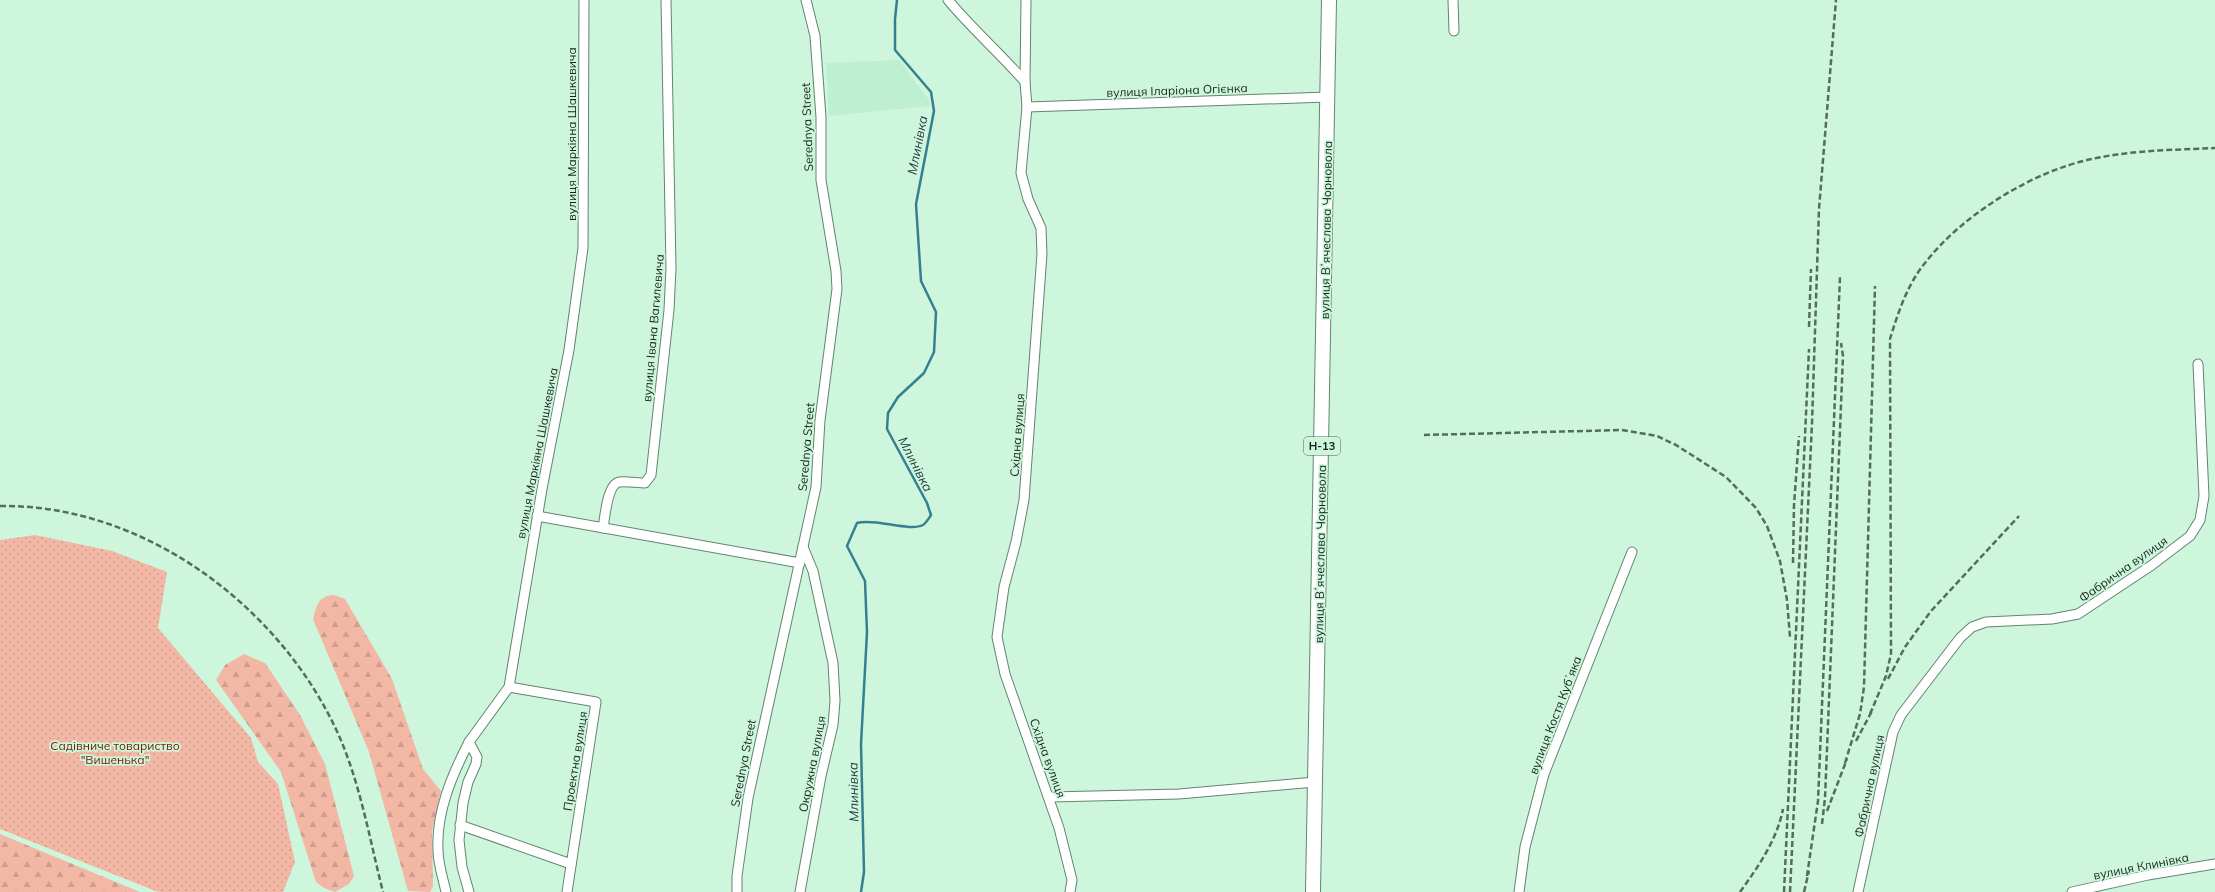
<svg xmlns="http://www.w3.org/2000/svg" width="2215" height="892" font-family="Mulish,sans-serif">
  <defs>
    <pattern id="grass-dots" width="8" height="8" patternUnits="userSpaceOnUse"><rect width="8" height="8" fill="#f3b7a5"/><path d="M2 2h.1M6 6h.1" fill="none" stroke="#cf9d8d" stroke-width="1.8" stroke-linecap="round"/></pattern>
    <pattern id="forest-firs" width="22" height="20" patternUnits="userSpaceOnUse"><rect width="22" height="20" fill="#f3b7a5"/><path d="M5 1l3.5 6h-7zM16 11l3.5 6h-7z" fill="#cf9d8d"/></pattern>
  </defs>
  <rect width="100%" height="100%" fill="#cef6dd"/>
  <path fill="#bfefd1" d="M899 60 929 100 930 106 829 116 826 63Z"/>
  <path fill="url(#grass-dots)" d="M35 535 112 551 167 572 158 628 251 738 258 762 278 784 295 862 283 892H158L0 829V540Z"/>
  <g fill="url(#forest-firs)">
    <path d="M334 595 345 599 392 679 423 769 441 791 432 831 433 887 430 892 408 891 369 752 313 619C317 605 318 596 334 595Z"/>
    <path d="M244 654 265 663 300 715 325 764 354 876 349 884 335 892 324 888 316 882 281 772 216 680 225 665Z"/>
    <path d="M0 834 140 892H0Z"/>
  </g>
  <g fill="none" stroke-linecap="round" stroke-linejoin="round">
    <path stroke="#35808f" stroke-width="2.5" d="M861 892 864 872 861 744 867 632 865 581 847 546 857 523C876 518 909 532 923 525 926 523 929 518 931 515L927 503 887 429 888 413 898 397 924 373 934 352 936 312 921 281 916 204 934 111 931 92 895 50V19L897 0"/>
    <g stroke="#61856f" stroke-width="11">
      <g id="minor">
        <path d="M948 0C972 29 1000 53 1025 82"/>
        <path d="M1026 0 1025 82 1027 107 1021 173 1028 199 1041 228 1042 254 1024 500 1016 542 1004 587 997 637 1005 674 1059 828 1072 880 1070 892"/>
        <path d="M1453 0 1454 31"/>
        <path d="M1027 107 1328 97"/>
        <path d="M537 516 800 563"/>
        <path d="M603 528C605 517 607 485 619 482 627 481 637 483 645 483L651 475 669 310 671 268 666 0"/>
        <path d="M509 687 596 702 567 892"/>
        <path d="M1050 797 1179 794 1315 782"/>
        <path d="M460 825 571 864"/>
        <path d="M446 892C443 878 438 864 438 850 436 812 452 775 469 742"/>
        <path d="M469 892 462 867 459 840 463 803 468 782 476 764 477 757 469 742 509 687 542 489 569 350 583 248 584 0"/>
        <path d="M737 892V876L748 798 816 487 820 420 837 289 836 271 821 180V117L815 36 806 0"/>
        <path d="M800 892 821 776 833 725 835 701 833 663 813 571 803 547"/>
        <path d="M1519 892 1525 847 1544 774 1632 552"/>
        <path d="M1858 892 1893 732 1901 715 1960 638 1972 627 1986 622 2052 619 2078 614 2152 565 2190 536 2200 520 2204 496 2198 364"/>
        <path d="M2072 892 2148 875 2215 864"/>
      </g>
    </g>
    <g stroke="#61856f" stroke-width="16">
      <path id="primary" d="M1313 892 1329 0"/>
    </g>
    <use href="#minor" stroke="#fff" stroke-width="9"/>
    <use href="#primary" stroke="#fff" stroke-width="14"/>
    <g stroke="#556d5e" stroke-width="2.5" stroke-dasharray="6 3" stroke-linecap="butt">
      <path d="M1809 327 1811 269"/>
      <path d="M1424 435 1622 430 1657 436 1676 445 1726 477 1756 508 1767 526 1780 561 1787 600 1790 637"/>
      <path d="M0 506C145 504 283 608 340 738 361 787 370 841 383 892"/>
      <path d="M1793 563 1794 505 1799 436"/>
      <path d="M1888 679 1905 647 1931 611 2019 516"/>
      <path d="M1870 714 1886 676 1891 654 1890 339C1898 313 1907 285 1925 263 1962 215 2033 171 2092 159 2132 150 2174 150 2215 148"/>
      <path d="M1856 741 1873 709"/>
      <path d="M1845 763 1860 714 1864 687 1875 286"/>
      <path d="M1827 811 1847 759"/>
      <path d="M1822 824 1825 798 1843 356 1841 343"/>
      <path d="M1807 876 1818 801 1840 277"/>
      <path d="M1740 892C1758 867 1777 840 1783 809"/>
      <path d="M1784 892 1809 349"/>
      <path d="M1790 892 1812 423 1819 209 1836 0"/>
      <path d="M1804 892 1809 871"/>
    </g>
  </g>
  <g text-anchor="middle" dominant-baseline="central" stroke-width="3.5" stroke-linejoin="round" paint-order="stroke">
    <rect fill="#cef6dd" stroke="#4c6355" stroke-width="1" x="1304" y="437" width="36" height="18" rx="3"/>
    <g font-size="11" font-weight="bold" fill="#15241b">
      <text x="1322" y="446">Н-13</text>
    </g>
    <g font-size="12" fill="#15241b" stroke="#cef6dd">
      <text transform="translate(1177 90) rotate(-2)">вулиця Іларіона Огієнка</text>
      <text transform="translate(807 127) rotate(-92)">Serednya Street</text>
      <text transform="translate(571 134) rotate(-90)">вулиця Маркіяна Шашкевича</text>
      <text transform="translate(1326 230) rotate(-89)">вулиця Вʼячеслава Чорновола</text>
      <text transform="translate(653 328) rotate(-85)">вулиця Івана Вагилевича</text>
      <text transform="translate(1017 435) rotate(-86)">Східна вулиця</text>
      <text transform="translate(806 447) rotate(-85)">Serednya Street</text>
      <text transform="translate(537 453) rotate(-79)">вулиця Маркіяна Шашкевича</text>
      <text transform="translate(1320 554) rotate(-89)">вулиця Вʼячеслава Чорновола</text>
      <text transform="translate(2123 569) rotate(-35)">Фабрична вулиця</text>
      <text transform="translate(1555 715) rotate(-69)">вулиця Костя Кубʼяка</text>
      <text transform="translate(1048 758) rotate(70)">Східна вулиця</text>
      <text transform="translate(575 761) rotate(-81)">Проектна вулиця</text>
      <text transform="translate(743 763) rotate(-79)">Serednya Street</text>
      <text transform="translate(812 764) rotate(-79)">Окружна вулиця</text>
      <text transform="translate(1869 786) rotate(-78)">Фабрична вулиця</text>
      <text transform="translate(2141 866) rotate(-11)">вулиця Клинівка</text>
    </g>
    <g font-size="12" fill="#701c00" stroke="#cef6dd">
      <text x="115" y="745">Садівниче товариство<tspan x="115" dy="14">"Вишенька"</tspan></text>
    </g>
    <g font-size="13" font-style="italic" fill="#1e353b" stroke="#cef6dd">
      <text transform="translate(917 145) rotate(-79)">Млинівка</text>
      <text transform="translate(916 464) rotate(63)">Млинівка</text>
      <text transform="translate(853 792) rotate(-91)">Млинівка</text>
    </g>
  </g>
</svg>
